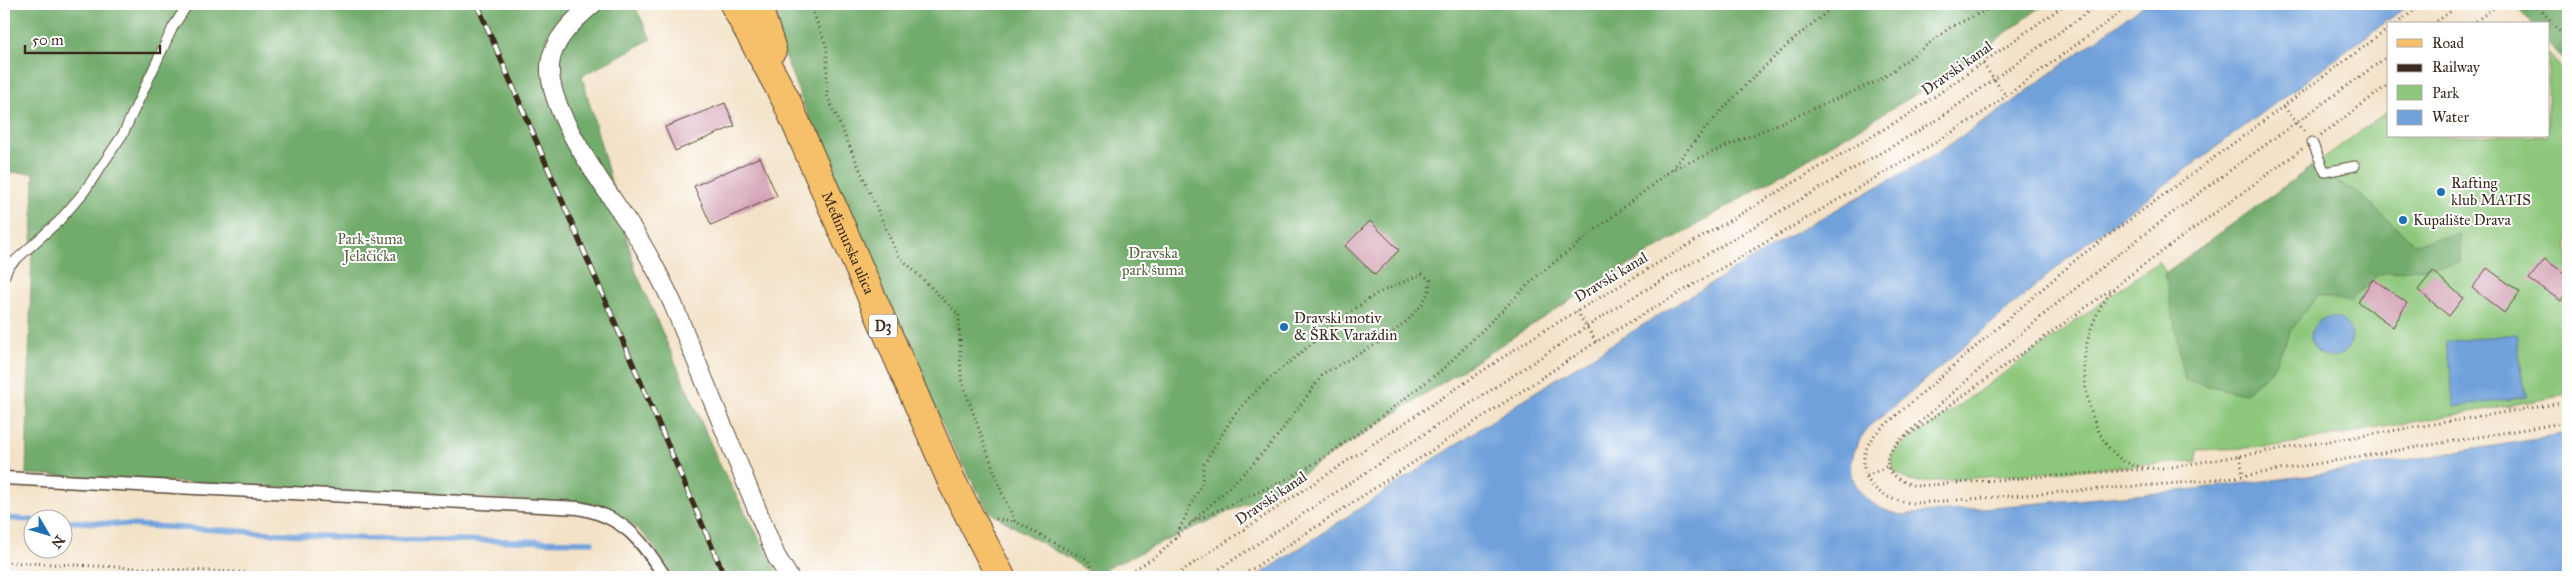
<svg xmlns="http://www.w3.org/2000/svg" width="2572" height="581" font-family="'IM FELL Great Primer',serif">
  <rect width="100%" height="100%" fill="#fff"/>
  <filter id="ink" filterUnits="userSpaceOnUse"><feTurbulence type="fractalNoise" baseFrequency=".02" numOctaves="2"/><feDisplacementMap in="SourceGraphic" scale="10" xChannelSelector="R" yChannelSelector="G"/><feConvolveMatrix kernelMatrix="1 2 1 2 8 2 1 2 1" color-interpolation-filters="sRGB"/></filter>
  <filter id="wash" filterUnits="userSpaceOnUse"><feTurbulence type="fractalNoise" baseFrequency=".0096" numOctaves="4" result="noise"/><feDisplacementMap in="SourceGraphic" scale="20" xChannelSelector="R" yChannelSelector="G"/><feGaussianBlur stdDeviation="1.12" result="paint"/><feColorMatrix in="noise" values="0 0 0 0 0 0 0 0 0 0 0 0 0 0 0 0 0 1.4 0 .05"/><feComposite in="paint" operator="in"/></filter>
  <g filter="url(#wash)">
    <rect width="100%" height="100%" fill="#f3e2c7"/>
    <path fill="#8dc77c" stroke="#64784d" d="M2548 53 2568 76V395L2269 447 2197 450V461L1920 482 1909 481 1893 470 1891 455 1905 441 1929 427 2159 261 2166 273 2388 111V136H2548Z"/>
    <g fill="#72ac6c" stroke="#566b45">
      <path d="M4 4H634L651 39 582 76 636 272 720 465 780 577H672C650 536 639 526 598 504L26 474 34 173 4 172Z"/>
      <path d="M764 4H2045L1953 72 1569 301 1280 488 1094 574 989 512 951 443 835 184Z"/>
      <path d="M2527 4H2568V65L2548 42V24H2532L2520 11Z"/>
      <path d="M2311 167 2361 195 2415 244 2460 234V263L2379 274 2349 302 2317 295 2290 332 2272 370 2244 394 2185 380 2165 273Z"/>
    </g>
    <g fill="#71a1db" stroke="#56667c">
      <path d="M2145 4H2410L2085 244 1868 428C1836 467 1853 503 1900 515L2169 492 2307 476 2568 434V577H1256L1535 392 1672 307 1810 224 1928 159 1997 113Z"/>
      <circle cx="2331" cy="337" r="20"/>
      <path d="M2516 334 2526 397 2454 407 2446 342Z"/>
    </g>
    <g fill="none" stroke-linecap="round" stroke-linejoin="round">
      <g stroke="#71a1db" stroke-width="5.5">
        <path d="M4 518 32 520"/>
        <path d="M62 521 371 539 592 542"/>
      </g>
    </g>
    <g id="blocks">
      <g fill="#d19fb3">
        <path d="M725 103 735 126 675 151 665 127Z"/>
        <path d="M760 157 777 196 711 225 694 186Z"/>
        <path d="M1370 221 1399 250 1375 275 1345 246Z"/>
        <path d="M2545 259 2568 276V292L2561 301 2529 279Z"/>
        <path d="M2487 268 2520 292 2504 313 2472 288Z"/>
        <path d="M2433 271 2463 298 2449 316 2418 290Z"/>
        <path d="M2373 279 2407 303 2393 327 2358 302Z"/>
      </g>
    </g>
  </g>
  <g filter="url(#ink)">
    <use href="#blocks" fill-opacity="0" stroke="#574637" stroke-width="1"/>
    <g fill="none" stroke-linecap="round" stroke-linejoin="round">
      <g stroke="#574637" stroke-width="11">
        <g id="service">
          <path d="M2312 142 2325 172 2355 166"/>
          <path d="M4 277 9 266 59 221 84 192 123 134 173 27 188 4"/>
        </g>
      </g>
      <g stroke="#574637" stroke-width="15">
        <path id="pedestrian" d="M4 478 578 508C624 516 641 540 665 577"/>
      </g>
      <g stroke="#574637" stroke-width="20">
        <path id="minor" d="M593 4C575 19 552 40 550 65 547 109 601 182 625 218 644 245 659 274 673 304L776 556 789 577"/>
      </g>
      <g stroke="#574637" stroke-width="30">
        <g id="primary">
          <path id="s1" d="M734 4 786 100 952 482 1001 577"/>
          <path d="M757 4 772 50"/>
        </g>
      </g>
      <g stroke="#574637" stroke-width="3" stroke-dasharray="1 4" stroke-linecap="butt">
        <path d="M810 4 827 48V95L897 254 959 315 961 379 1002 493 1015 521 1056 544 1088 560 1097 577"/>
        <path d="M2536 4 2568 41"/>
        <path d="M2396 24 2423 4"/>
        <path d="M2433 24 2461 4"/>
        <path d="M2472 24 2499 4"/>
        <path d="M2388 29 2078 258 1876 433C1845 471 1877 504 1918 503L2179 483 2243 476 2568 422"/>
        <path d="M1983 64 2006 96"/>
        <path d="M2284 107 2304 132"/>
        <path d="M2321 135 2388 85"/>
        <path d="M2302 149 2122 281C2102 299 2092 320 2086 347 2079 380 2092 443 2124 461 2136 468 2150 469 2165 468L2568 402"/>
        <path d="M1672 169C1721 107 1775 52 1837 4"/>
        <path d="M1577 311 1596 342"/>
        <path d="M1906 437 2110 290"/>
        <path d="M1899 442C1875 463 1891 479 1916 486L2146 469"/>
        <path d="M1897 443C1962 384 2027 327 2096 272 2190 197 2290 128 2388 56"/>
        <path d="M2240 456 2243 476"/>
        <path d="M1867 476 1888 466"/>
        <path d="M996 519 1015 521"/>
        <path d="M1190 523 1289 478 1322 459 1374 422 1443 369 1537 276 1671 170 1880 80 1951 27 1999 4"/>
        <path d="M4 562 349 577"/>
        <path d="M1122 577 1157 556 1249 468 1276 438 1324 373 1380 342 1407 321 1422 304 1429 291 1430 280 1422 274 1376 294 1349 313 1270 378 1248 399 1232 418 1204 464 1202 483 1175 538"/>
        <path d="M1173 577 1535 336 1911 113 2066 4"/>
        <path d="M1207 577 1623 303 1937 120 2099 4"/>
        <path d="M1240 577 1596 342 1943 138 1987 110 2132 4"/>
      </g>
      <use href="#service" stroke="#fff" stroke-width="9"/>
      <use href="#pedestrian" stroke="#fff" stroke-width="12"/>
      <use href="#minor" stroke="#fff" stroke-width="18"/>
      <use href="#primary" stroke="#f6c06b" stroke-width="28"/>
      <g stroke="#3b2a1e" stroke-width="5.5">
        <path id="rail" d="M477 4 725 577"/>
      </g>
      <use href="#rail" stroke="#fff" stroke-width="4" stroke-dasharray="11" stroke-linecap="butt"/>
    </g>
  </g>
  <g fill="#1f6fb2" stroke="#fff" stroke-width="2">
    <circle cx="2441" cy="192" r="5"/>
    <circle cx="2403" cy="220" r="5"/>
    <circle cx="1284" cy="327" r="5"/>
  </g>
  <g text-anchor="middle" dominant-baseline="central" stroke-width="4" stroke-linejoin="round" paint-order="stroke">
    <rect fill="#fff" stroke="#766a62" stroke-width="1" x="869" y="314.5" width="28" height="23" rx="4"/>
    <g font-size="14" font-weight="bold" fill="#3b2a1e">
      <text x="883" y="326">D3</text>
    </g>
    <g font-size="15" fill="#3b2a1e" stroke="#fff">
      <text transform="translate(1957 68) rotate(-35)">Dravski kanal</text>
      <text stroke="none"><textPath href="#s1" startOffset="265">Međimurska ulica</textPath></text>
      <text transform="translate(1611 277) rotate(-31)">Dravski kanal</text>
      <text transform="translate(1271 498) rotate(-34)">Dravski kanal</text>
    </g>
    <g font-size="15" fill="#3b2a1e" stroke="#fff" text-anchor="start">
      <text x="2451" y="183">Rafting<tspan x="2451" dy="17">klub MATIS</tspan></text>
      <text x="2413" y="220">Kupalište Drava</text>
      <text x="1294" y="318">Dravski motiv<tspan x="1294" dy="17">&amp; ŠRK Varaždin</tspan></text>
    </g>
    <g font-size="15" fill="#58613f" stroke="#fff">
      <text x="370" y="239">Park-šuma<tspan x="370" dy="17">Jelačićka</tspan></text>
      <text x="1153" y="253">Dravska<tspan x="1153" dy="17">park šuma</tspan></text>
    </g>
  </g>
  <rect width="2572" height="581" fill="none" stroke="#fff" stroke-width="20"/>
  <rect x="2387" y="22" width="162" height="115" fill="#ffffff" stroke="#b1aaa5"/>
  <rect x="2397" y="39" width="25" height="8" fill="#f6c06b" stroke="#b1aaa5"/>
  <text x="2432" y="48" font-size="15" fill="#3b2a1e">Road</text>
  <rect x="2397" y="64" width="25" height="8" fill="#3b2a1e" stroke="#b1aaa5"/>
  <text x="2432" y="72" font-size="15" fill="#3b2a1e">Railway</text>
  <rect x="2397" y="85" width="25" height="15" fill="#8dc77c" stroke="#b1aaa5"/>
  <text x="2432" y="98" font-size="15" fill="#3b2a1e">Park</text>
  <rect x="2397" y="110" width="25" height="15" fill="#71a1db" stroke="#b1aaa5"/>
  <text x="2432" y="122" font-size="15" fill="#3b2a1e">Water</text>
  <g transform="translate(48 534) rotate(128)"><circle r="24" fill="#ffffff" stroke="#b1aaa5"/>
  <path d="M0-4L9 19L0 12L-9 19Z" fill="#1f6fb2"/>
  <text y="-8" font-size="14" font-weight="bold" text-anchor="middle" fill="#3b2a1e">N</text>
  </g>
  <path d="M25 45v8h135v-8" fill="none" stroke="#3b2a1e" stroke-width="2.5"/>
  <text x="32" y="45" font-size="15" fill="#3b2a1e" stroke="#ffffff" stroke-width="4" paint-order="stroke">50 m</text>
</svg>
